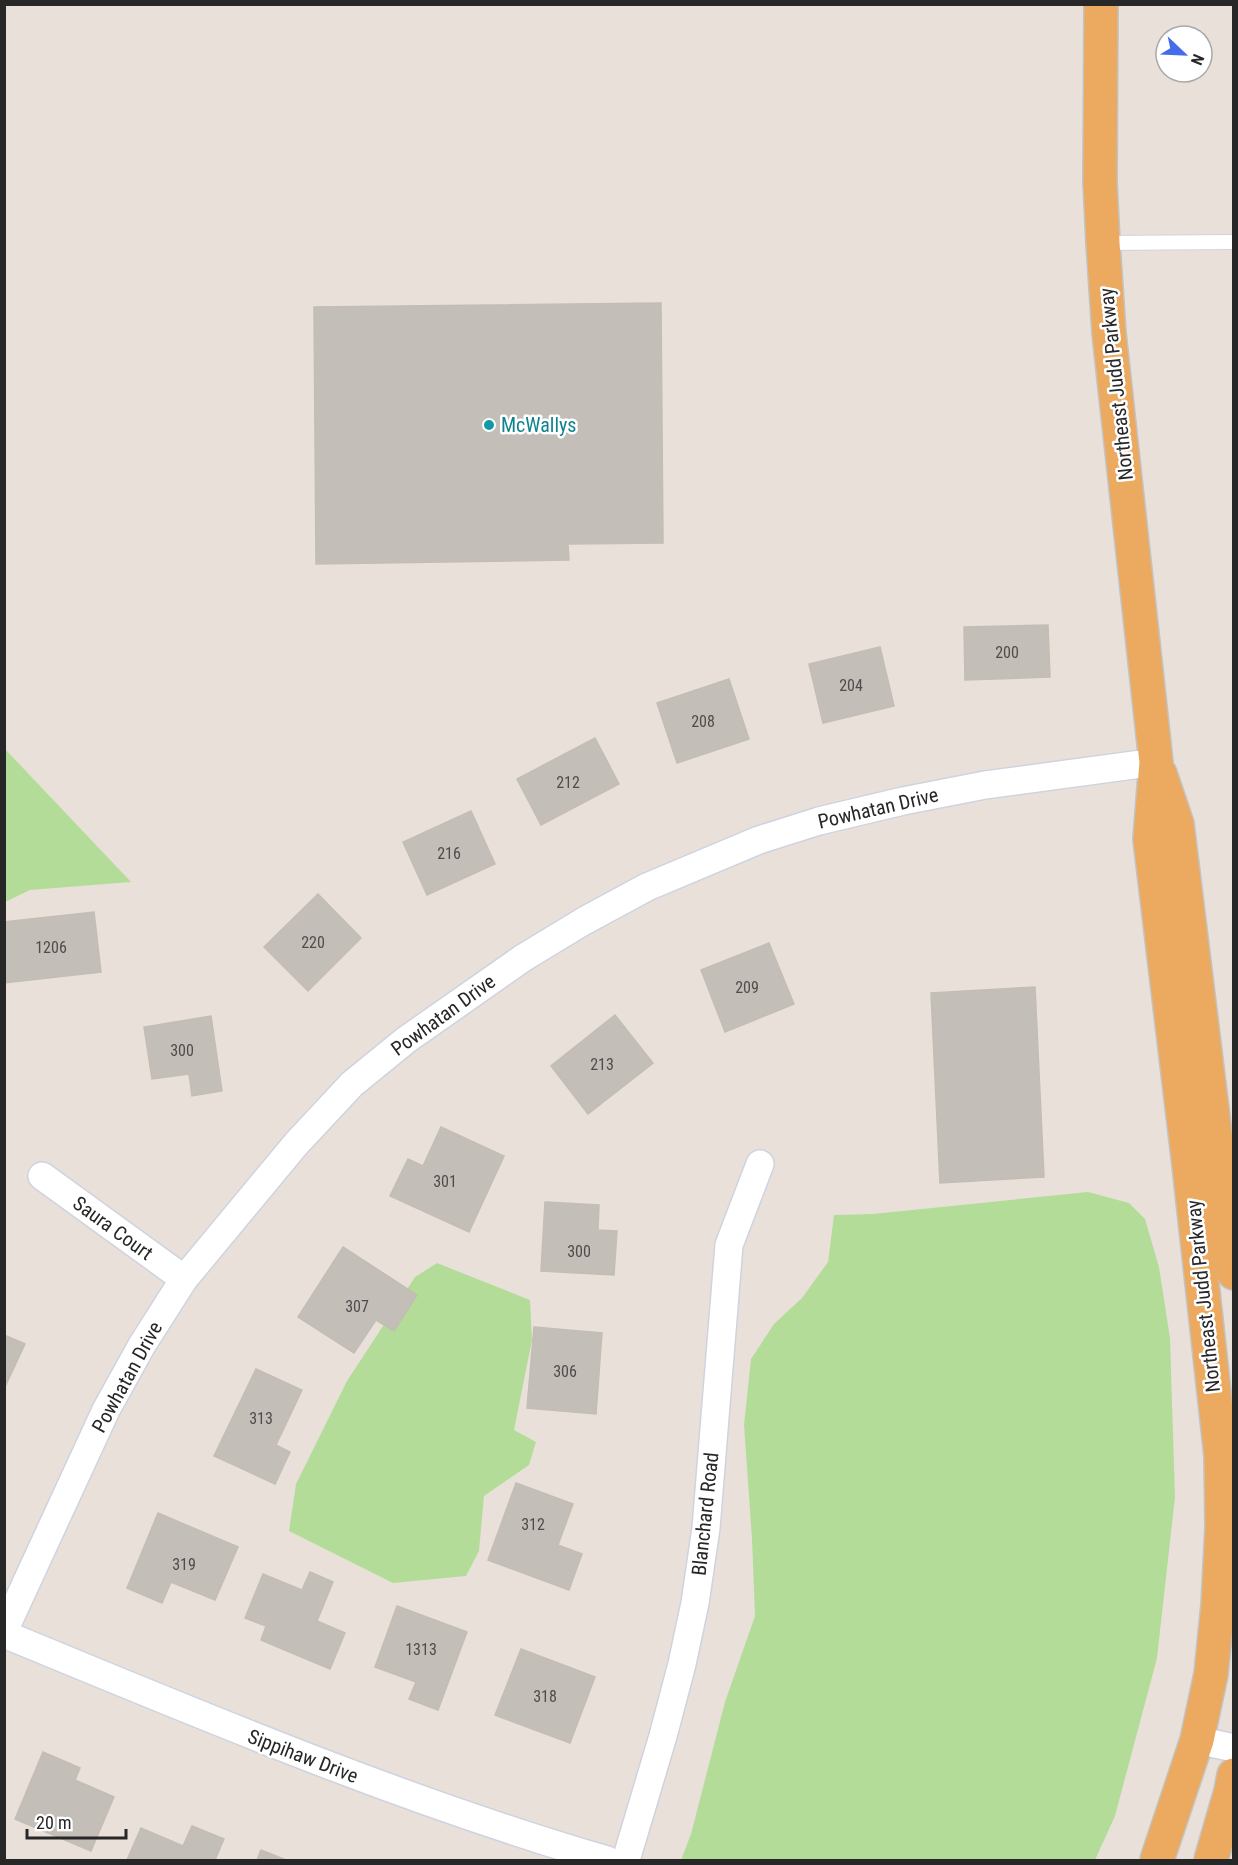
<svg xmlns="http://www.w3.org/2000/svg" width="1238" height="1865" font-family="'Roboto Condensed',sans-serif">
  <rect width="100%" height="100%" fill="#e9e1d9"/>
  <g fill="#b3dc99">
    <path d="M5 749 131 882 30 890 5 902Z"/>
    <path d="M1088 1192 1129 1203 1145 1219 1159 1267 1170 1338 1175 1497 1157 1658 1115 1816 1095 1860H681L691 1834 725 1702 755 1616 752 1539 744 1425 751 1359 774 1324 802 1298 828 1262 834 1215 873 1214Z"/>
    <path d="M437 1263 530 1300 532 1340 514 1430 536 1442 529 1465 484 1496 479 1551 466 1576 393 1583 289 1531 296 1484 347 1381 415 1277Z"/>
  </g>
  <g fill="#c4beb9" stroke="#c3bdb3" stroke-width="1.5">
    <path d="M661 303 663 543 568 544 569 560 316 564 314 307Z"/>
    <path d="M1048 625 1050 677 965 680 964 627Z"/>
    <path d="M880 647 894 706 823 723 809 664Z"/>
    <path d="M729 679 749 739 677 763 657 703Z"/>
    <path d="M595 738 619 784 541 825 517 779Z"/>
    <path d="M471 811 495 864 427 895 403 842Z"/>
    <path d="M318 894 361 938 308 991 264 947Z"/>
    <path d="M94 912 101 972 4 983V922Z"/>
    <path d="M769 943 794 1004 725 1032 701 970Z"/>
    <path d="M1035 987 1044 1177 940 1183 931 993Z"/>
    <path d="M615 1015 653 1063 588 1114 551 1066Z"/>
    <path d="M211 1016 222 1091 192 1096 189 1074 152 1079 144 1027Z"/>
    <path d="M441 1127 504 1156 469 1232 390 1196 408 1159 423 1166Z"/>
    <path d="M545 1202 599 1205 598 1230 617 1231 614 1275 541 1271Z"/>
    <path d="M343 1247 417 1295 394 1331 376 1320 354 1353 298 1317Z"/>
    <path d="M534 1327 602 1333 596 1414 527 1408Z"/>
    <path d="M4 1335 25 1344 4 1389Z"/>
    <path d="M256 1369 302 1390 276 1445 290 1452 275 1484 214 1456Z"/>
    <path d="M516 1483 573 1504 558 1545 582 1554 569 1590 488 1560Z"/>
    <path d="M158 1513 238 1547 215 1600 171 1582 162 1603 127 1588Z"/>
    <path d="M310 1572 333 1582 317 1621 345 1633 330 1669 261 1640 266 1626 245 1618 263 1574 302 1590Z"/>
    <path d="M397 1606 467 1632 438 1710 409 1699 416 1682 375 1667Z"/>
    <path d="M521 1649 595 1677 570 1743 495 1715Z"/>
    <path d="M43 1752 80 1768 75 1780 114 1797 91 1851 15 1819Z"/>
    <path d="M192 1826 224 1839 215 1860H127L141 1828 183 1846Z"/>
    <path d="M261 1850 286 1860H257Z"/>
  </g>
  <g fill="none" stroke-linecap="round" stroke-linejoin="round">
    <g stroke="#cfd3df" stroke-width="16">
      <path id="service" d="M1104 243 1234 242"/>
    </g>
    <g stroke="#cfd3df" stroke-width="30">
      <g id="minor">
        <path d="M42 1176 184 1279"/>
        <path d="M4 1631 106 1410 142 1345 184 1279 296 1144 352 1084 406 1040 523 958 584 921 647 887 759 840 819 821 903 801 985 785 1156 762"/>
        <path d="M4 1634C203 1716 401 1800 607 1860"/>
        <path d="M1197 1740 1234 1748"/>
        <path d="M626 1860 663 1736 682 1664 695 1603 706 1528 729 1245 760 1164"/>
      </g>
    </g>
    <g stroke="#c3c3c3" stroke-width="36">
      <g id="trunk">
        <path d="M1101 4 1100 182 1103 243 1109 333 1156 762 1150 839 1189 1165 1221 1456 1222 1527 1218 1605 1211 1674 1197 1740 1157 1860"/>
        <path d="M1160 774 1177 824 1224 1207 1234 1273"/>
        <path d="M1211 1860 1231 1791 1234 1775"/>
      </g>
    </g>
    <use href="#service" stroke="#fff" stroke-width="14"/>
    <use href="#minor" stroke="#fff" stroke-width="27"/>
    <use href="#trunk" stroke="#ebaa5f" stroke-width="33"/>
  </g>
  <circle fill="#0f9aa8" stroke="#fff" stroke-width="2" cx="489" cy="425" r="6"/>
  <g text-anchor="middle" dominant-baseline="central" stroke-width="5" stroke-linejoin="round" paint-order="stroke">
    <g font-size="16" fill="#4e4d4c">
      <text x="1007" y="652">200</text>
      <text x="851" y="685">204</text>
      <text x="703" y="721">208</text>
      <text x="568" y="782">212</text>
      <text x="449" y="853">216</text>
      <text x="313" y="942">220</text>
      <text x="51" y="947">1206</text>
      <text x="747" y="987">209</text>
      <text x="182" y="1050">300</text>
      <text x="602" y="1064">213</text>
      <text x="445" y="1181">301</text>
      <text x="579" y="1251">300</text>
      <text x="357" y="1306">307</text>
      <text x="565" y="1371">306</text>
      <text x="261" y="1418">313</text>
      <text x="533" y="1524">312</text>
      <text x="184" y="1564">319</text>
      <text x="421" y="1649">1313</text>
      <text x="545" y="1696">318</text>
    </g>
    <g font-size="20" fill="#272727" stroke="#fff">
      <text transform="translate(1116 384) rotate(-96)">Northeast Judd Parkway</text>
      <text transform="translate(878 808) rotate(-13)">Powhatan Drive</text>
      <text transform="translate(443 1015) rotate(-36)">Powhatan Drive</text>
      <text transform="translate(113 1228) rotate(36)">Saura Court</text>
      <text transform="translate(1203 1296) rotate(-96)">Northeast Judd Parkway</text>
      <text transform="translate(127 1377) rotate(-61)">Powhatan Drive</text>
      <text transform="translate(705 1514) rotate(-84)">Blanchard Road</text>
      <text transform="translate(303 1756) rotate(21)">Sippihaw Drive</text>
    </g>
    <g font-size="20" fill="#0d838f" stroke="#fff" text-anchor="start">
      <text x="501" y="425">McWallys</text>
    </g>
  </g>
  <rect width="1238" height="1865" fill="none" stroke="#272727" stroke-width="12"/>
  <g transform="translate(1184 54) rotate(113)"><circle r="28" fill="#ffffff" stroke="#a9a9a9" stroke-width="1.5"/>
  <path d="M0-4.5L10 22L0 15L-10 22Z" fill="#446ceb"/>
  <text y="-9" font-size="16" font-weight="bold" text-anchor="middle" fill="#272727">N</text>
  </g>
  <path d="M27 1829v9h99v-9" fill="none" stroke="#272727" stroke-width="3"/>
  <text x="36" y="1829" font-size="18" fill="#272727" stroke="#ffffff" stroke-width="4.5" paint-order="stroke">20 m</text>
</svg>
